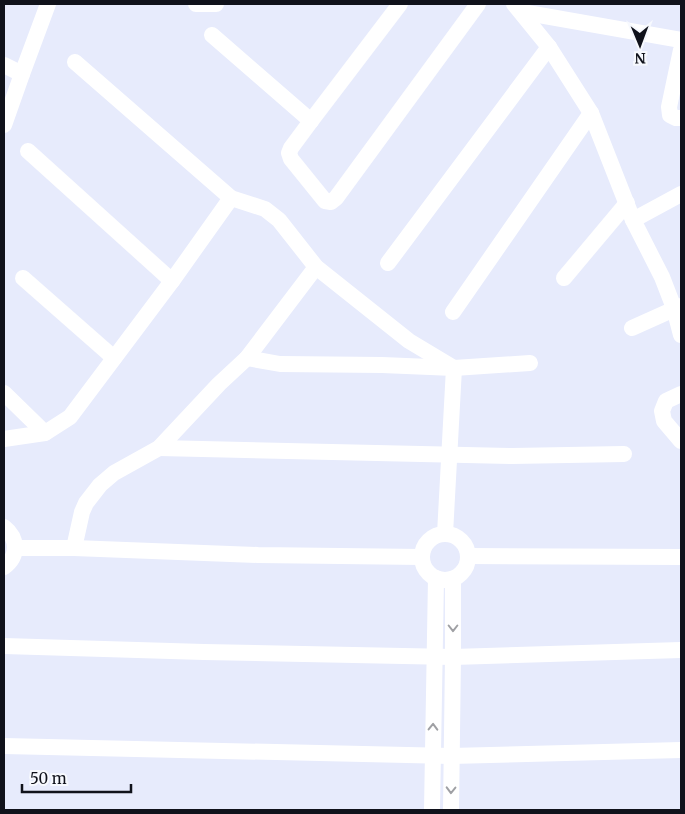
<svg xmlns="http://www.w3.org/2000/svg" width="685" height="814" font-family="Merriweather,serif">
  <rect width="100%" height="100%" fill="#e7ebfc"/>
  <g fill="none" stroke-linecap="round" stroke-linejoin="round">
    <g stroke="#fff" stroke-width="16">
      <path d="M196 4H216"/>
      <path d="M400 4 311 121 291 148 289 153 291 159 325 201 331 202 336 198 478 4"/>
      <path d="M514 4 549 47 591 113 633 220 662 277 674 308 681 335"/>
      <path d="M522 12 681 40"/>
      <path d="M212 35 311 121"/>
      <path d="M681 50 669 107 670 115 676 118H681"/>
      <path d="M75 62 231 198 265 209 279 220 316 267 409 341 454 368 445 534"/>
      <path d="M4 65 22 74"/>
      <path d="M4 125 22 74 48 4"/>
      <path d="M28 151 172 281"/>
      <path d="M633 220 681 194"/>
      <path d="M388 263 549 47"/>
      <path d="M23 278 114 358"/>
      <path d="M564 278 627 203"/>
      <path d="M453 312 591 113"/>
      <path d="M632 328 681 306"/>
      <path d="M247 358 280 364 382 365 454 368 530 363"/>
      <path d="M4 393 45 433"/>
      <path d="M681 394 666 401 662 411 664 421 681 441"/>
      <path d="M4 439 45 433 70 417 172 281 231 198"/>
      <path d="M159 448 512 456 624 454"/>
      <path d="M4 527C18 538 19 556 4 567"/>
      <circle cx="445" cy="557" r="23"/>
      <path d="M15 548H74L258 555 422 557"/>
      <path d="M74 548 82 512 86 503 100 485 114 473 159 448 219 384 247 358 316 267"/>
      <path d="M469 556 681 557"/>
      <path d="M4 646 204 652 453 657 681 650"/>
      <path d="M4 746 451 756 681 750"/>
      <path d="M432 810 436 578"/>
      <path d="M451 810 453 657V579"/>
    </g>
  </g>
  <defs><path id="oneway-chevron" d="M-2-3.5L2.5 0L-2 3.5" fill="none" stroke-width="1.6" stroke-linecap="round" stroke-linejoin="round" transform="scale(1.25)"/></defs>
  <g stroke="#9fa0a4">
    <use href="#oneway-chevron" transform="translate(453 628) rotate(90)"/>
    <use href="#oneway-chevron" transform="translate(433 727) rotate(-89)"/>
    <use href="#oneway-chevron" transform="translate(451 790) rotate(91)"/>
  </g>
  <rect width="685" height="814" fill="none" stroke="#10121b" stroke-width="10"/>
  <g transform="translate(640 45) rotate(179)" stroke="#f7f9fe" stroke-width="4" paint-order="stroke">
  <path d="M0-4L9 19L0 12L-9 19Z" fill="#10121b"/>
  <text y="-8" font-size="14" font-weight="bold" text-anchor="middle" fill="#10121b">N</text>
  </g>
  <path d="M22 784v8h109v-8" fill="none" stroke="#10121b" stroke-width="2.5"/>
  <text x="30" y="784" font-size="15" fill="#10121b" stroke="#f7f9fe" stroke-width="4" paint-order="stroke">50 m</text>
</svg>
